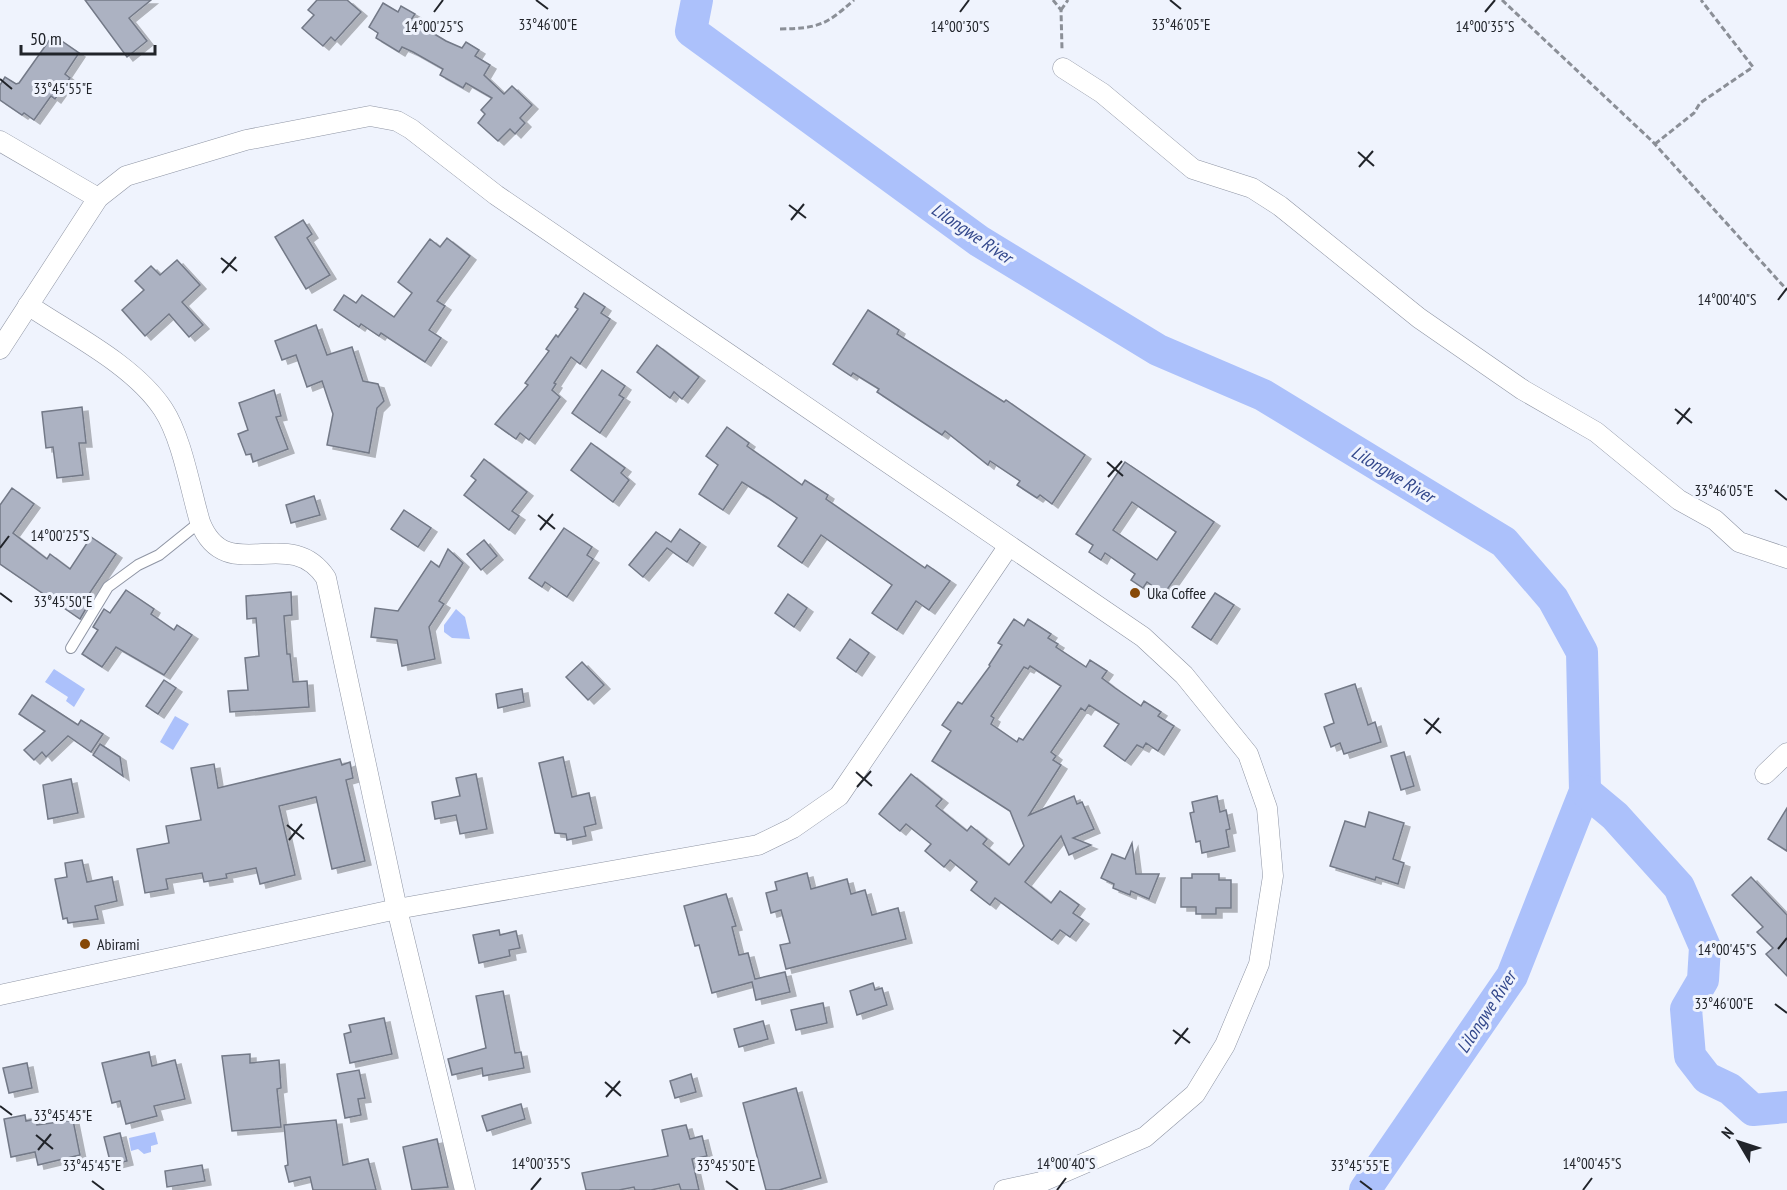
<svg xmlns="http://www.w3.org/2000/svg" width="1787" height="1190" font-family="'PT Sans Narrow',sans-serif">
  <defs>
    <filter id="shadow"><feDropShadow dx="6" dy="4" stdDeviation="0" flood-color="#0004"/></filter>
  </defs>
  <rect width="100%" height="100%" fill="#eff3fd"/>
  <g fill="#acc1fb">
    <path d="M456 609 465 617 470 639 452 638 444 632V625Z"/>
    <path d="M54 669 85 689 74 707 66 701 68 697 45 682Z"/>
    <path d="M175 716 189 724 173 750 160 742Z"/>
    <path d="M155 1132 158 1144 151 1146V1152L144 1154 138 1149 131 1151 129 1138Z"/>
  </g>
  <g fill="none" stroke-linecap="round" stroke-linejoin="round">
    <g stroke="#acc1fb" stroke-width="32">
      <path d="M697 0 691 31 979 241 1158 350 1263 395 1504 542 1553 599 1582 652 1585 791 1512 976 1365 1190"/>
      <path d="M1585 791 1615 816 1679 887 1705 947 1703 980 1686 1009 1690 1056 1707 1078 1730 1089 1753 1110 1787 1107"/>
    </g>
  </g>
  <g fill="#acb2c2" stroke="#737987" stroke-width="1.5" fill-rule="evenodd" filter="url(#shadow)">
    <path d="M85 0H151L129 18 147 41 127 57Z"/>
    <path d="M317 0H347L361 12 335 41 331 37 323 46 302 28 314 15 308 10Z"/>
    <path d="M383 3 398 12 401 6 415 14 411 20 446 41 462 48 466 42 479 50 475 56 490 65 484 75 504 94 512 86 532 105 520 118 525 123 515 134 510 129 498 141 478 123 485 114 481 110 492 98 466 83 463 88 440 75 443 69 413 52 402 47 399 52 376 38 378 33 369 27Z"/>
    <path d="M53 35 79 53 65 74 70 78 55 99 51 96 34 120 24 113 22 115 0 100V85L5 77 16 84 19 83Z"/>
    <path d="M303 220 312 234 307 238 330 275 306 289 275 237Z"/>
    <path d="M447 238 470 256 437 301 445 306 429 330 441 338 425 362 381 333 379 336 361 324 359 327 334 310 344 295 356 303 362 295 394 317 412 293 398 282 430 239 440 247Z"/>
    <path d="M177 260 200 285 182 302 203 325 189 337 169 314 145 336 122 310 144 290 135 281 151 266 160 275Z"/>
    <path d="M584 293 605 307 601 313 610 319 580 364 571 357 554 383 556 384 552 390 560 397 529 440 520 433 516 439 495 424 528 385 525 383 549 351 546 349 556 335 558 337 578 309 575 307Z"/>
    <path d="M868 310 899 330 897 334 1004 402 1006 400 1085 455 1052 504 1040 495 1037 498 1017 485 1020 481 990 461 988 465 945 431 942 435 877 392 879 389 853 373 851 376 833 364Z"/>
    <path d="M316 325 327 355 352 347 363 381 378 384 384 401 377 408 369 453 327 445 333 414 322 381 307 387 296 355 282 360 275 341Z"/>
    <path d="M657 345 699 377 682 399 674 392 670 398 637 372Z"/>
    <path d="M602 370 625 386 619 395 624 398 600 433 572 413Z"/>
    <path d="M274 390 281 416 276 417 288 449 253 462 251 454 246 455 238 434 248 430 239 403Z"/>
    <path d="M82 407 86 443H79L83 475 57 478 53 447 46 448 42 412Z"/>
    <path d="M727 427 749 443 747 446 802 485 805 480 828 495 826 499 876 534 925 568 927 565 950 581 929 610 916 601 897 630 872 613 892 585 821 535 802 563 778 546 797 518 768 498 742 482 723 510 699 494 718 465 706 456Z"/>
    <path d="M591 443 625 468 621 473 629 480 613 502 571 470Z"/>
    <path d="M484 459 527 492 512 511 519 516 509 530 464 495 476 480 471 476Z"/>
    <path d="M1125 462 1214 522 1164 594 1147 582 1143 588 1131 580 1135 574 1105 553 1101 560 1089 552 1093 545 1076 534ZM1132 502 1176 532 1157 560 1113 530Z"/>
    <path d="M12 488 34 504 13 533 47 559 50 554 70 569 91 537 116 554 87 597 91 600 80 619 0 564V505Z"/>
    <path d="M314 496 320 515 291 523 286 505Z"/>
    <path d="M404 510 431 528 418 547 391 529Z"/>
    <path d="M564 528 592 547 587 555 593 559 567 597 545 582 542 587 529 578Z"/>
    <path d="M680 529 700 543 687 562 667 548 643 577 629 565 656 532 671 542Z"/>
    <path d="M484 540 497 556 481 570 467 554Z"/>
    <path d="M448 549 463 563 439 601 444 604 429 627 435 659 402 666 397 640 371 637 375 608 398 611 431 561 439 567Z"/>
    <path d="M126 590 154 609 151 614 174 630 177 625 192 635 164 675 116 647 102 667 82 654 98 630 93 627 104 609 110 613Z"/>
    <path d="M291 592 292 615 284 616 287 654H290L293 682 307 681 309 707 230 712 228 691 248 690 245 658 259 656 256 618 247 619 246 596Z"/>
    <path d="M1215 593 1234 605 1211 640 1192 627Z"/>
    <path d="M788 594 807 608 794 627 775 613Z"/>
    <path d="M1014 619 1024 626 1028 619 1051 634 1048 638 1058 644 1056 647 1086 667 1090 660 1107 671 1102 678 1115 688 1141 706 1144 701 1161 712 1158 716 1174 726 1158 751 1146 743 1143 748 1137 745 1125 761 1104 746 1119 724 1089 705 1085 711 1081 708 1051 752 1056 756 1053 760 1061 765 1029 815 1074 796 1077 804 1082 802 1094 829 1073 838 1091 845 1069 855 1061 836 1025 882 1051 903 1060 891 1079 905 1073 913 1083 920 1070 937 1060 930 1052 940 995 898 990 905 971 890 977 882 950 860 944 867 925 851 931 844 906 824 900 831 879 814 911 774 942 799 936 806 967 831 971 826 987 839 983 844 1009 865 1024 846 1010 811 932 761 951 731 942 725 958 702 962 704 990 666 989 665 1002 645 998 643ZM1030 666 1061 686 1023 740 1019 738 1017 742 991 724 994 718 991 716 1024 667 1028 669Z"/>
    <path d="M850 639 869 653 856 672 837 658Z"/>
    <path d="M582 662 604 685 588 700 566 677Z"/>
    <path d="M164 680 176 688 158 714 146 706Z"/>
    <path d="M1355 684 1368 725 1375 722 1381 742 1344 754 1340 743 1331 747 1324 727 1334 723 1325 694Z"/>
    <path d="M522 689 524 702 498 708 496 694Z"/>
    <path d="M32 695 78 725 81 720 103 734 91 752 68 736 46 757 42 752 34 760 24 750 45 731 19 714Z"/>
    <path d="M100 744 120 757 123 776 93 755Z"/>
    <path d="M1404 752 1414 786 1401 790 1391 756Z"/>
    <path d="M563 757 572 797 589 793 596 824 584 827 586 836 567 840 566 834 555 833 539 763Z"/>
    <path d="M340 759 342 765 350 762 353 778 346 780 365 861 332 869 316 797 279 806 295 875 260 884 256 868 226 874 227 878 204 882 202 873 166 879 168 889 145 893 137 849 169 843 166 826 201 820 191 768 214 764 218 788Z"/>
    <path d="M476 774 487 829 460 834 456 815 435 819 432 802 460 796 456 778Z"/>
    <path d="M71 779 78 813 48 819 43 785Z"/>
    <path d="M1217 796 1220 812 1226 810 1230 829 1226 830 1229 847 1202 853 1200 841 1196 842 1190 813 1194 812 1192 802Z"/>
    <path d="M1787 808V851L1768 839Z"/>
    <path d="M1369 812 1404 823 1393 859 1404 863 1398 884 1376 877 1375 880 1330 866 1345 821 1365 827Z"/>
    <path d="M1132 843 1136 874H1159L1149 899 1131 891 1130 895 1113 888 1114 884 1101 878 1112 854 1125 859Z"/>
    <path d="M82 860 87 882 112 877 117 901 95 906 98 919 68 923 67 918 63 919 55 879 67 877 65 863Z"/>
    <path d="M807 873 811 889 847 879 851 894 865 890 872 915 898 908 906 939 786 969 780 945 790 943 781 910 771 913 766 893 777 890 775 882Z"/>
    <path d="M1192 874H1219V880H1231V908H1216V914H1196V907H1181V878H1192Z"/>
    <path d="M1751 877 1787 915V976L1766 954 1773 948 1757 932 1763 927 1732 895Z"/>
    <path d="M726 894 736 926 732 927 739 955 748 953 755 979 785 972 790 992 756 1000 752 982 712 993 699 945 695 946 684 906Z"/>
    <path d="M499 930 500 935 516 931 520 948 509 950 510 956 479 963 473 935Z"/>
    <path d="M873 983 875 990 882 988 887 1005 857 1015 850 991Z"/>
    <path d="M503 991 515 1053 521 1052 524 1068 483 1076 482 1068 452 1075 448 1059 486 1048 476 996Z"/>
    <path d="M823 1003 827 1023 796 1030 791 1010Z"/>
    <path d="M384 1018 392 1054 350 1063 344 1034 351 1032 349 1025Z"/>
    <path d="M763 1021 768 1039 739 1047 734 1029Z"/>
    <path d="M149 1052 152 1066 175 1060 185 1099 154 1106 157 1116 126 1124 120 1101 112 1103 102 1063Z"/>
    <path d="M250 1054V1063L279 1060 281 1088 277 1089 281 1127 232 1131 222 1056Z"/>
    <path d="M27 1063 32 1088 9 1093 3 1068Z"/>
    <path d="M359 1070 365 1098 358 1099 361 1115 345 1118 337 1074Z"/>
    <path d="M691 1074 696 1092 675 1098 670 1081Z"/>
    <path d="M796 1088 821 1178 779 1190H766L743 1103Z"/>
    <path d="M521 1104 525 1119 487 1131 482 1116Z"/>
    <path d="M25 1115 26 1121 36 1119 37 1125 73 1120 80 1155 38 1165 35 1152 11 1157 4 1119Z"/>
    <path d="M336 1120 343 1165 368 1159 376 1190H313L310 1177 289 1182 285 1166 288 1165 284 1125Z"/>
    <path d="M686 1125 690 1139 702 1136 707 1156 692 1159 699 1190H681L679 1184 651 1190H635L634 1187 619 1190H586L582 1173 668 1156 662 1130Z"/>
    <path d="M120 1133 127 1161 111 1165 104 1137Z"/>
    <path d="M437 1139 448 1187 412 1190 403 1147Z"/>
    <path d="M202 1165 205 1181 167 1187 165 1171Z"/>
  </g>
  <g fill="none" stroke-linecap="round" stroke-linejoin="round">
    <g stroke="#8f95a4" stroke-width="12">
      <path id="service" d="M71 648 108 587 138 565 159 555 200 522"/>
    </g>
    <g stroke="#8f95a4" stroke-width="21">
      <g id="minor">
        <path d="M1063 68 1102 93 1193 169 1252 188 1280 206 1419 318 1523 390 1596 432 1679 500 1715 520 1739 542 1787 558"/>
        <path d="M0 141 98 198"/>
        <path d="M28 305C71 334 134 365 163 409 182 438 190 488 200 522 226 589 289 522 326 578L397 909 465 1190"/>
        <path d="M0 349 98 198 126 176 246 140 370 116 397 121 411 129 496 195 1143 637 1184 675 1248 754 1267 808 1273 876 1259 964 1225 1045 1195 1094 1145 1137 1041 1182 1004 1190"/>
        <path d="M1765 774 1787 753"/>
        <path d="M0 995 397 909 758 845 793 828 839 796 1008 547"/>
      </g>
    </g>
    <g stroke="#8b8f97" stroke-width="3" stroke-dasharray="6 3" stroke-linecap="butt">
      <path d="M1053 0 1061 10 1062 49"/>
      <path d="M1502 0 1652 141 1787 290"/>
      <path d="M1061 10 1068 0"/>
      <path d="M780 29C818 28 825 26 854 0"/>
      <path d="M1655 144 1694 113 1700 103 1753 67 1701 0"/>
    </g>
    <use href="#service" stroke="#fff" stroke-width="10"/>
    <use href="#minor" stroke="#fff" stroke-width="20"/>
  </g>
  <path fill="none" stroke="#21242a" stroke-width="2" d="M536 0 548 9M1170 0 1181 9M434 12 443 0M960 12 969 0M1485 12 1495 0M0 79 12 89M1358 152 1374 166M1359 167 1373 151M789 205 806 218M791 220 804 204M221 258 237 271M222 273 236 257M1778 300 1787 288M1675 409 1692 423M1677 424 1690 408M1107 462 1123 476M1108 477 1122 461M1775 490 1787 500M538 515 555 529M540 530 553 514M0 548 9 536M0 593 12 602M1424 719 1441 733M1426 734 1439 718M856 772 872 786M857 787 871 771M287 825 304 839M289 840 302 824M1778 949 1787 938M1775 1004 1787 1013M1173 1030 1190 1043M1175 1044 1188 1028M605 1082 621 1096M606 1097 620 1081M0 1106 12 1115M36 1135 53 1149M38 1150 51 1134M92 1181 104 1190M726 1181 738 1190M1360 1181 1372 1190M531 1190 541 1178M1057 1190 1066 1178M1583 1190 1592 1178"/>
  <g fill="#864807" stroke="#eff3fd" stroke-width="2">
    <circle cx="1135" cy="593" r="6"/>
    <circle cx="85" cy="944" r="6"/>
  </g>
  <g text-anchor="middle" dominant-baseline="central" stroke-width="6" stroke-linejoin="round" paint-order="stroke">
    <g font-size="16" fill="#21242a" stroke="#eff3fd" text-anchor="start">
      <text x="1147" y="593">Uka Coffee</text>
      <text x="97" y="944">Abirami</text>
    </g>
    <g font-size="18" font-style="italic" fill="#33488c" stroke="#eff3fd">
      <text transform="translate(972 233) rotate(34)">Lilongwe River</text>
      <text transform="translate(1393 474) rotate(31)">Lilongwe River</text>
      <text transform="translate(1486 1012) rotate(-57)">Lilongwe River</text>
    </g>
  </g>
  <g font-size="15" text-anchor="middle" fill="#21242a" stroke="#eff3fd" stroke-width="6" stroke-linejoin="round" paint-order="stroke">
    <text x="548" y="30">33°46'00"E</text>
    <text x="1181" y="30">33°46'05"E</text>
    <text x="434" y="32">14°00'25"S</text>
    <text x="960" y="32">14°00'30"S</text>
    <text x="1485" y="32">14°00'35"S</text>
    <text x="63" y="94">33°45'55"E</text>
    <text x="1727" y="305">14°00'40"S</text>
    <text x="1724" y="496">33°46'05"E</text>
    <text x="60" y="541">14°00'25"S</text>
    <text x="63" y="607">33°45'50"E</text>
    <text x="1727" y="955">14°00'45"S</text>
    <text x="1724" y="1009">33°46'00"E</text>
    <text x="63" y="1121">33°45'45"E</text>
    <text x="541" y="1169">14°00'35"S</text>
    <text x="1066" y="1169">14°00'40"S</text>
    <text x="1592" y="1169">14°00'45"S</text>
    <text x="92" y="1171">33°45'45"E</text>
    <text x="726" y="1171">33°45'50"E</text>
    <text x="1360" y="1171">33°45'55"E</text>
  </g>
  <g transform="translate(1739 1142) rotate(309)" stroke="#eff3fd" stroke-width="4.5" paint-order="stroke">
  <path d="M0-4.5L10 22L0 15L-10 22Z" fill="#21242a"/>
  <text y="-9" font-size="16" font-weight="bold" text-anchor="middle" fill="#21242a">N</text>
  </g>
  <path d="M21 45v9h134v-9" fill="none" stroke="#21242a" stroke-width="3"/>
  <text x="30" y="45" font-size="18" fill="#21242a" stroke="#eff3fd" stroke-width="4.5" paint-order="stroke">50 m</text>
</svg>
